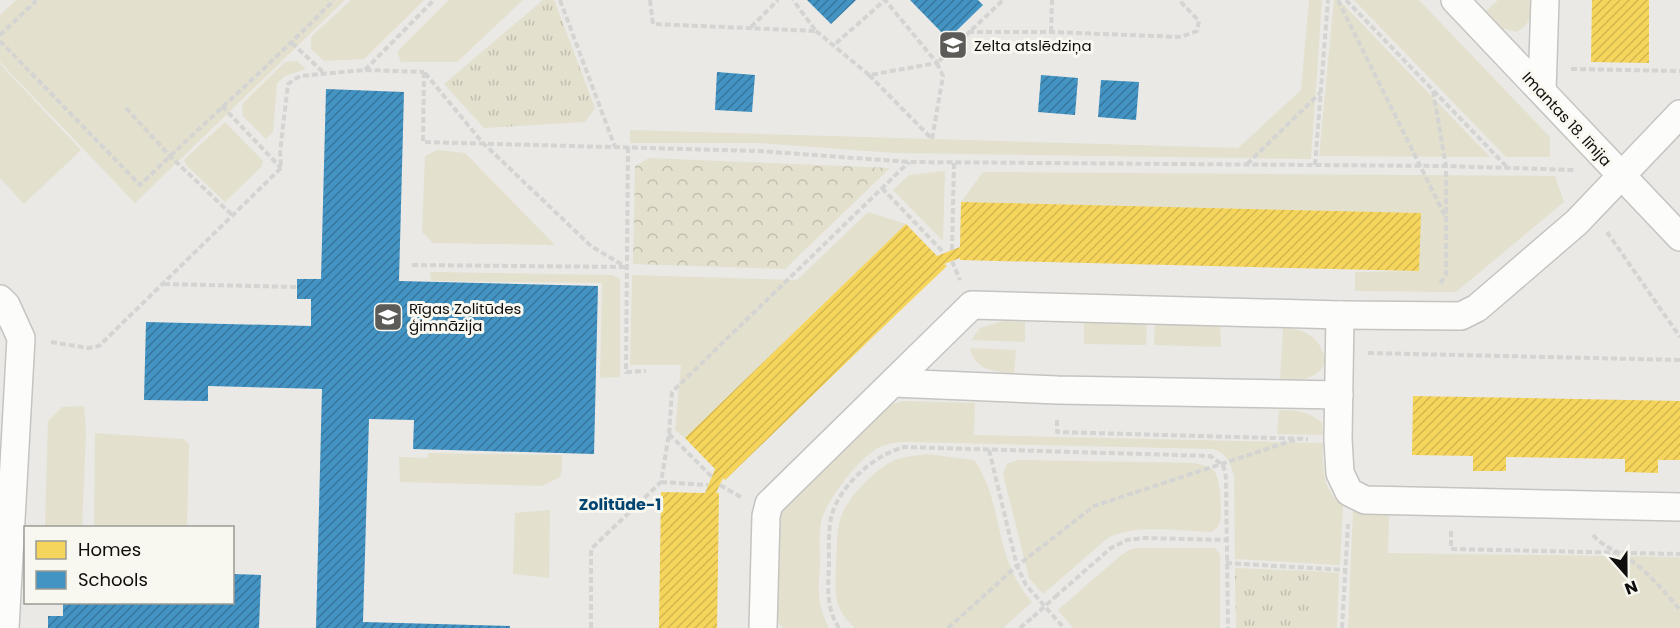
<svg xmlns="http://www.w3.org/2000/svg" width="1680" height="628" font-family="Poppins,sans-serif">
  <defs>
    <pattern id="forest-crowns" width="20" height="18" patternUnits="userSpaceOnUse" patternTransform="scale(1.5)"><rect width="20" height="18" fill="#e3e0ce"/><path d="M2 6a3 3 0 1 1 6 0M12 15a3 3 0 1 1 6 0" fill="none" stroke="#c2bfb0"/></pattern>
    <pattern id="park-tufts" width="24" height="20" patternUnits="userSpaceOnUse" patternTransform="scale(1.5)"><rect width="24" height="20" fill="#e3e0ce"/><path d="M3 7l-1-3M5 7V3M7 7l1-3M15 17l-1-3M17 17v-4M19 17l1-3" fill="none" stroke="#c2bfb0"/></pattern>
    <pattern id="homes-hatch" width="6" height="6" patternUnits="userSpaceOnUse" patternTransform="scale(1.5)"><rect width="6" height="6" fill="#f6d55c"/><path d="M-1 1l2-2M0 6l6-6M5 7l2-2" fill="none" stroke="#d2b64f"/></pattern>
    <pattern id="schools-hatch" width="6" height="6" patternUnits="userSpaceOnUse" patternTransform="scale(1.5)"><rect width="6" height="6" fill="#4393c3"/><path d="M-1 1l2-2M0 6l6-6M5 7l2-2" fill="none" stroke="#36769d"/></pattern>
  </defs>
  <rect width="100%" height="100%" fill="#eae9e5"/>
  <g fill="#e3e0ce">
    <path d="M16 0H345L135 203 0 62V15Z"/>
    <path d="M351 0H424L364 59 324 61 311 49V37Z"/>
    <path d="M449 0H523L457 62H401L397 52Z"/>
    <path d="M1309 0H1322L1311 159 895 153 760 143H630V130L1238 148 1301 90Z"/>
    <path d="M1334 0H1339L1490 157 1319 156Z"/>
    <path d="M1354 0H1419L1550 137V157H1506Z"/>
    <path d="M1498 0H1532C1532 14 1530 26 1516 32L1502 28 1486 11Z"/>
    <path d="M297 61 306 69 285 76 277 83 273 132 266 139 243 116 242 104 285 62Z"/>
    <path d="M0 64 81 150 24 204 0 178Z"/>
    <path d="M225 122 263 161 262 166 225 202 187 166 184 160Z"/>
    <path d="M437 150 465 153 555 245 433 243 422 232 425 156Z"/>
    <path d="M945 171 943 241 893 190 909 175Z"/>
    <path d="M983 172 1555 176 1564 202 1456 292 1355 291V272L1419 271 1420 213 961 202Z"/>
    <path d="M868 212 906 224 685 438 675 430 681 365H630L632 275 797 280Z"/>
    <path d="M430 272 612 275 620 279V377L600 378 602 283 431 281Z"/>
    <path d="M1003 321 1025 322V342L971 340 980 328Z"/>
    <path d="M1084 323 1147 324 1146 345 1084 344Z"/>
    <path d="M1155 324 1220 325 1221 347 1154 345Z"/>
    <path d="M1283 327C1309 331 1318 336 1326 361 1318 380 1299 381 1280 380Z"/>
    <path d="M970 348 1016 350 1014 374C995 371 975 371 970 348Z"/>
    <path d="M904 401 975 403 974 435 1323 443C1323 468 1321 489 1343 505L1340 565 1235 559 1234 476C1230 461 1227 454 1213 449L907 442C898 442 889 443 880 447 860 456 829 498 822 518 818 532 820 551 820 565 818 590 817 605 829 628H783L776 619 778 529 780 516 785 506 888 405Z"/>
    <path d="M84 406 86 432 82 527H45L48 421 62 407Z"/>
    <path d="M1279 410C1295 410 1309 411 1322 423L1323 435 1277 434Z"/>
    <path d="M95 433 183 439 189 444 187 527H94Z"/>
    <path d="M428 453 562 455V470L560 477 542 486 400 482 399 457 428 458Z"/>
    <path d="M927 454 974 460C997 492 996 531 1010 566 1015 579 1023 592 1032 602L1003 628H855C833 609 835 593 836 565 837 551 836 534 840 520 846 498 875 469 895 460 904 456 917 456 927 454Z"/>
    <path d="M1018 460 1195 463C1201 465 1208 465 1213 470 1221 476 1222 511 1220 521 1219 527 1216 529 1211 532 1178 531 1140 524 1109 537L1043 594 1029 578 1003 474 1007 464Z"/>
    <path d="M550 510 549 578 513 574 515 513Z"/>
    <path d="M1353 511 1367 515H1389L1388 553 1680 557V628H1348Z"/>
    <path d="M1141 548H1215L1220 555V628H1073L1058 610 1120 556 1131 549Z"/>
    <path d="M1311 571 1339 573 1337 628H1310Z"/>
  </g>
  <path fill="url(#forest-crowns)" d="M649 158 890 168 785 269 633 264 635 166Z"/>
  <g fill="url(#park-tufts)">
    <path d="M543 0H554L595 108 585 122 484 128 444 84Z"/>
    <path d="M1235 568 1311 571 1310 628H1236Z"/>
  </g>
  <g fill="url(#homes-hatch)">
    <path d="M1592 0H1649V63L1591 62Z"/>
    <path d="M961 202 1421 213 1419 271 960 260V258L944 264 947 266 880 330 725 480 723 478 716 493H719L717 628H659L661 492 705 493 715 469 685 438 906 224 937 256 960 247Z"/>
    <path d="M1413 396 1680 401V460H1658V473L1625 472V459L1506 457V471H1473V456L1412 455Z"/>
  </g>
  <g fill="url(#schools-hatch)">
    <path d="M807 0H856L831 24Z"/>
    <path d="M910 0H978L983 5 948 39Z"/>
    <path d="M717 72 755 75 752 112 715 110Z"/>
    <path d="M1041 75 1078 78 1075 115 1038 112Z"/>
    <path d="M1101 80 1139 82 1136 120 1098 117Z"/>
    <path d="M326 89 404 92 399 281 598 286 594 454 413 449 414 420 369 419 363 622 510 626V628H316L322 389 208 386V401L144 400 146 322 311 326V299H297V279H321Z"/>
    <path d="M232 574 261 575 259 628H48V616H63V602H232Z"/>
  </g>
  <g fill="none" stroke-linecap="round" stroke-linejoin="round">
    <g stroke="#c5c4c1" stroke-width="30">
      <g id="street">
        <path d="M1455 0 1680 237"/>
        <path d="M1542 91 1545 0"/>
        <path d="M0 299 6 305 21 338 5 628"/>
        <path d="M1340 315 1338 439 1340 473 1349 492 1365 500 1680 507"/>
        <path d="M893 383 1057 390 1339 395"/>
        <path d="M763 628 766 516 769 504 972 305 1340 315 1461 316 1477 308 1577 222 1680 114"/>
      </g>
    </g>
    <g stroke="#d4d4d3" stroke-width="4" stroke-dasharray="6 3" stroke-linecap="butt">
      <path d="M560 0 615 147"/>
      <path d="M650 0 653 24 816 31 793 0"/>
      <path d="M1338 0 1446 218"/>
      <path d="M1346 0 1507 167"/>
      <path d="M751 27 778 0"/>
      <path d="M816 31 869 75 937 63 885 0 834 45"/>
      <path d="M968 32H1051L1181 37 1197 31 1199 21 1179 0"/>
      <path d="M1051 32 1052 0"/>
      <path d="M0 35 35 2 34 0"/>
      <path d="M0 41 140 185C204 123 271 64 334 0"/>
      <path d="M292 43 324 73"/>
      <path d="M1571 69 1680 71"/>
      <path d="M365 70 434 0"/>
      <path d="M424 72 423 142 759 151 910 162 1446 166 1575 170"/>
      <path d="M425 73 482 142 591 246 626 267"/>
      <path d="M869 75 932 139 943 76 937 63 1003 0"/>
      <path d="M1433 91 1446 166V275L1439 285"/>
      <path d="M222 106 281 168"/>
      <path d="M126 108 170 156 233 216"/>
      <path d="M628 147 626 372 646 371"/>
      <path d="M1247 164 1320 93"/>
      <path d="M1315 165 1328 0"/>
      <path d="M882 188 944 253"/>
      <path d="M1607 232 1680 337"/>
      <path d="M952 250 954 162"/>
      <path d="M952 261 960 280"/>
      <path d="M412 265 626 267"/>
      <path d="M164 284 297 287"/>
      <path d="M51 342 88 348 99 346 281 168 280 152 288 84 300 76 364 70 424 72"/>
      <path d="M1368 353 1680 360"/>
      <path d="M1057 420V432L1308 439"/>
      <path d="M669 434 712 477"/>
      <path d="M989 450 1017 566 1026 585 1064 628"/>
      <path d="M661 482 708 485"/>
      <path d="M720 485 741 497"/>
      <path d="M1451 531V549L1680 554"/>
      <path d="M1593 535C1603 547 1616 550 1629 559 1648 572 1665 592 1680 610"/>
      <path d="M1226 563 1345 570"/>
      <path d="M1055 597 1111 548 1127 540 1144 538 1226 540"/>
      <path d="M591 628V549L661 482 669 434 672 392 909 162"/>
      <path d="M839 628C826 608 828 589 829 565 829 550 828 533 831 518 838 487 874 454 905 447L1210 456 1223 465 1226 477 1228 628"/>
      <path d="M948 628 1017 566 1094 506 1297 439"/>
      <path d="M1020 628 1033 617"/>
      <path d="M1342 628 1348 524"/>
    </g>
    <use href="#street" stroke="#fcfcfb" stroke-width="27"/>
    <path stroke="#d4d4d3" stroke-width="4" stroke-dasharray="6 3" stroke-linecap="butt" d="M1033 617 1055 597"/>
  </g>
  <defs>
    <g id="school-square" transform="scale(1.5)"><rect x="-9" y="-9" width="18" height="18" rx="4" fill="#5c5b58" stroke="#f9f8f0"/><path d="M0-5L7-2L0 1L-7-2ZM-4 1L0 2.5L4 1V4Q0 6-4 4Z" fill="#fff"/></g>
  </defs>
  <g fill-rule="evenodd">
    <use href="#school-square" x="953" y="45"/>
    <use href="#school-square" x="388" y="317"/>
  </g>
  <g text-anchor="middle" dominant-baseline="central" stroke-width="6" stroke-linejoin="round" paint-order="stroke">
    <g font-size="15" fill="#0f0e0c" stroke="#f9f8f0" text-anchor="start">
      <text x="974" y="45">Zelta atslēdziņa</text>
      <text x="409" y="308">Rīgas Zolitūdes<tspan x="409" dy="17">ģimnāzija</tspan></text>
    </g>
    <g font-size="15" fill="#0f0e0c" stroke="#f9f8f0">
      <text transform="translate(1567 119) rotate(47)">Imantas 18. līnija</text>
    </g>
    <g font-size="16" font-weight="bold" fill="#004472" stroke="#f9f8f0">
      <text x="620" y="504">Zolitūde-1</text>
    </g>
  </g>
  <rect x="24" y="526" width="210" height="78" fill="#f9f8f0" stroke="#9b9a95" stroke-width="1.5"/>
  <rect x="36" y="541" width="30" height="18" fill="#f6d55c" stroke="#9b9a95" stroke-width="1.5"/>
  <text x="78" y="556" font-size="18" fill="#0f0e0c">Homes</text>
  <rect x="36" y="571" width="30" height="18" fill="#4393c3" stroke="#9b9a95" stroke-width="1.5"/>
  <text x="78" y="586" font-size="18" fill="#0f0e0c">Schools</text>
  <g transform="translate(1626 574) rotate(159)" stroke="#f9f8f0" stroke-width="4.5" paint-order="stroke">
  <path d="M0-4.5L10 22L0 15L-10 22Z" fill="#0f0e0c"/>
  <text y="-9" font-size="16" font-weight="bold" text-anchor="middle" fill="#0f0e0c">N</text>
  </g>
</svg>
